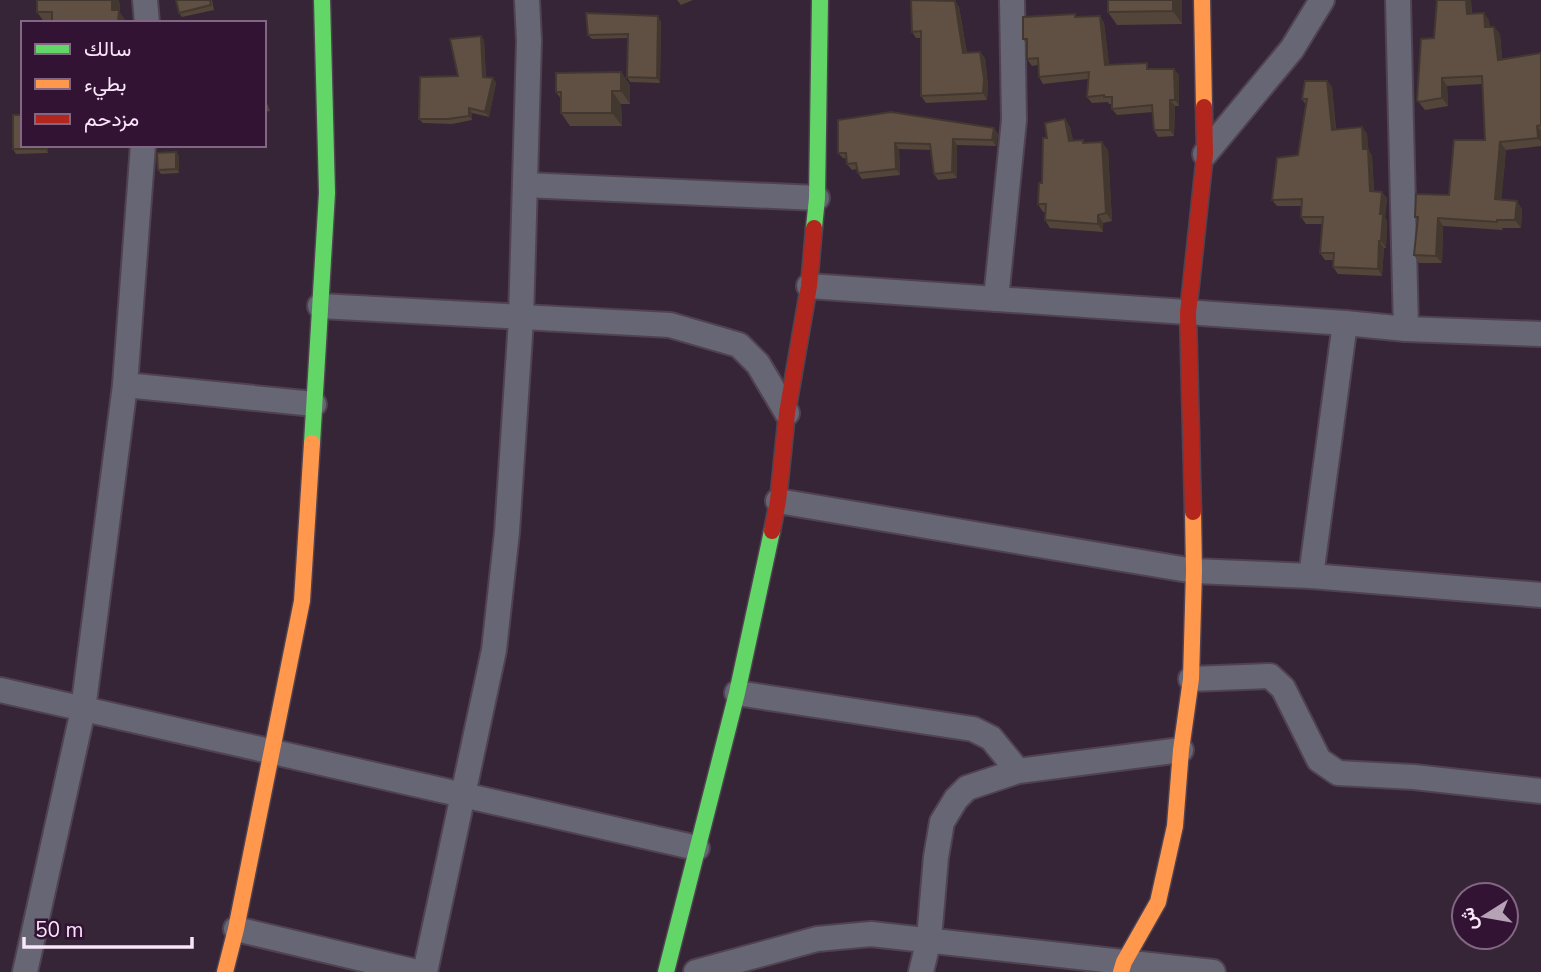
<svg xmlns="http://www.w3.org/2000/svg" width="1541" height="972" font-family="'Nunito Sans',Vazirmatn,sans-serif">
  <rect width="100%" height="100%" fill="#362536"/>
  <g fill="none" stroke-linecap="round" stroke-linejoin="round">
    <g stroke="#504250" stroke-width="28">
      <g id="street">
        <path d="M145 0 147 23"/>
        <path d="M1398 0 1406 329"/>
        <path d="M1205 154 1292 49 1322 0"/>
        <path d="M525 185 817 198"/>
        <path d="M809 286 1345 323 1406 329 1541 334"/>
        <path d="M996 299 1014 120 1012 0"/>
        <path d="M320 306 670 325 739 345 758 364 787 413"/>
        <path d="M125 385 314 404"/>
        <path d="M778 501 1194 571 1311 576 1541 595"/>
        <path d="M1311 576 1345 323"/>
        <path d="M1191 679 1270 676 1283 688 1319 760 1338 773 1414 777 1541 791"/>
        <path d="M0 690 697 848"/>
        <path d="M737 693 973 729 991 738 1018 771"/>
        <path d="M236 929 417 972"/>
        <path d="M25 972 83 710 125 385 143 145"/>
        <path d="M425 972 494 650 507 532 521 320 529 41 527 0"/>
        <path d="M696 972 817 939 871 934 1213 972"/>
        <path d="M921 972 929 939 936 857 942 822 956 799 967 788 1018 771 1181 750"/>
      </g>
    </g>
    <g stroke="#504250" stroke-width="19">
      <g id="fast">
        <path d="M814 228 817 198 820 0"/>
        <path d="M312 443 327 193 322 0"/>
        <path d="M666 972 737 693 772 531"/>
      </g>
    </g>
    <g stroke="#504250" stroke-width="19">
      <g id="slow">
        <path d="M1202 0 1204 107"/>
        <path d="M225 972 236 929 302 601 312 443"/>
        <path d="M1121 972 1124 962 1158 902 1175 826 1181 750 1191 679 1194 571 1193 512"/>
      </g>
    </g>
    <g stroke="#504250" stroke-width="19">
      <g id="jam">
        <path d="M1193 512 1188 313 1205 154 1204 107"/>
        <path d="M772 531 778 501 787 413 809 286 814 228"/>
      </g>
    </g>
    <use href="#street" stroke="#666675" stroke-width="24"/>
    <use href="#fast" stroke="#63d668" stroke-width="16"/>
    <use href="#slow" stroke="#ff974d" stroke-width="16"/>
    <use href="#jam" stroke="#b3261e" stroke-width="16"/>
  </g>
  <g fill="#53453a">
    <path d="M37 0H118L120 4V13L127 23H45L37 12Z"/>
    <path d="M212 0 214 10 182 17 179 13Z"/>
    <path d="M677 0H693L681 5Z"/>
    <path d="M1182 0V24L1117 25 1108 12Z"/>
    <path d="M1437 0H1471L1472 14 1484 13 1489 21 1490 27H1494L1500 34 1502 59 1541 53V146L1506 150 1501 200 1522 209 1521 228H1502L1503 230 1443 226 1442 263H1419L1414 255 1418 220 1415 217 1449 195 1485 140 1482 84 1447 86 1448 106 1425 110 1417 100 1434 38Z"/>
    <path d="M959 7 967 53 980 52 985 58 988 86 987 100 926 103 921 96V38H916L912 32Z"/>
    <path d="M1075 14 1077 17 1100 16 1104 23 1109 65 1151 69 1179 75V106H1175L1174 136 1158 137 1154 130 1153 112 1117 115 1112 109V104H1109L1108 102 1092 103 1087 97 1088 79 1043 84 1039 77 1038 65 1032 66 1027 59V45L1023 39Z"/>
    <path d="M661 21 660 83 630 82 627 77 628 38 592 39 588 35Z"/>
    <path d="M481 36 484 40 486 77 493 78 496 83 489 117 472 113V120L452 124 423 123 419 119 458 76Z"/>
    <path d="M621 72 630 85V104H621L622 126H570L561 113V99L556 92Z"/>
    <path d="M1327 81 1332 87 1336 129 1362 127 1367 134 1368 149 1372 156 1374 191 1387 198 1385 217 1387 221 1386 248H1384L1382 276 1338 274 1333 267 1334 260H1325L1320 253 1322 224H1306L1301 217 1302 206H1277L1272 200 1298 155 1306 105 1302 99Z"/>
    <path d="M264 95 270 111 264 112Z"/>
    <path d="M1065 119 1070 127 1073 141 1083 140 1085 143 1108 150 1112 221 1103 223V232L1050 228 1045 220V212H1043L1038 204 1042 183 1047 138Z"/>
    <path d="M838 120 998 134 996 146 957 145V178L938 180 934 174 931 150 899 149 900 175 862 179 858 173 857 169 852 170 847 164V159L843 158 838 153Z"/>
    <path d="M48 145V153L16 154 13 149Z"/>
    <path d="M176 152 179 156V173L161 174 158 170Z"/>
  </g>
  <g fill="#433830">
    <path d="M112 0H118L120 4V13L127 23H118L112 10Z"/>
    <path d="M1173 0H1182V24L1173 11Z"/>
    <path d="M1466 0H1471L1472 22 1467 14Z"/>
    <path d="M955 1 959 7 968 60 963 53Z"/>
    <path d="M1484 13 1489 21 1491 35 1485 27Z"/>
    <path d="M658 16 661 21 660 83 657 78Z"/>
    <path d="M1100 16 1104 23 1110 72 1105 65Z"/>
    <path d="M1494 27 1500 34 1503 67 1498 60Z"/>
    <path d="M481 36 484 40 486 82 483 77Z"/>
    <path d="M980 52 985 58 988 86 987 100 983 93Z"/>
    <path d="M1174 69 1179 75V106L1175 100Z"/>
    <path d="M621 72 630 85V104L621 91Z"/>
    <path d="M493 78 496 83 489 117 485 112Z"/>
    <path d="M1442 78 1447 86 1448 106 1442 98Z"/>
    <path d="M1327 81 1332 87 1336 136 1332 130Z"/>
    <path d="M612 91 621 104 622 126 612 113Z"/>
    <path d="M1170 100 1175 106 1174 136 1170 130Z"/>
    <path d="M469 108 472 113V120L469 116Z"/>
    <path d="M1065 119 1070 127 1075 149 1069 141Z"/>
    <path d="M1537 126 1541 131V142L1538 138Z"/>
    <path d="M1362 127 1367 134 1368 149 1372 156 1374 197 1370 191 1363 149Z"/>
    <path d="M994 128 998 134 996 146 992 140Z"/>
    <path d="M953 139 957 145V178L952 172Z"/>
    <path d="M1102 142 1108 150 1112 221 1106 213Z"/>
    <path d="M1500 142 1506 150 1501 207 1495 199Z"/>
    <path d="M895 143 899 149 900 175 896 169Z"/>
    <path d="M45 145H48V153L45 149Z"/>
    <path d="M176 152 179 156V173L176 169Z"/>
    <path d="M1382 192 1387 198 1385 217 1387 221 1386 248 1381 241 1380 214Z"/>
    <path d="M1517 201 1522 209 1521 228 1515 220Z"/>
    <path d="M1098 215 1103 223V232L1098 224Z"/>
    <path d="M1438 218 1443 226 1442 263 1436 256Z"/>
    <path d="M1379 241 1384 248 1382 276 1378 269Z"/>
  </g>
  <g fill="#605044" stroke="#433830" stroke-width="2">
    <path d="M37 0H112V10H119L118 23H52V12H37Z"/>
    <path d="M176 0H210L211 5 179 13Z"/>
    <path d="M911 0 955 1 963 53 980 52 984 79 983 93 921 96V31L912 32Z"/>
    <path d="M1108 0H1173V11L1108 12Z"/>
    <path d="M1437 0H1466L1467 14 1484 13 1485 27H1494L1498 60 1541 53V125L1537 126 1538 138 1500 142 1495 199 1517 201 1515 220H1497V222L1438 218 1436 256 1414 255 1418 217H1415L1416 194 1449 195 1454 140H1485L1482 76 1442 78V98L1419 102 1417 100 1421 39 1434 38Z"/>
    <path d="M586 13 658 16 657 78 627 77 628 34 588 35Z"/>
    <path d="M1075 14V17L1100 16 1105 65 1147 63V69H1174L1175 100H1170V130H1154L1152 105 1112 109V97H1104V95L1087 97 1089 72 1039 77 1038 58 1027 59V39H1023V17Z"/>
    <path d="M481 36 483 77 493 78 485 112 469 108V116L448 119H419L420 77 458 76 450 39Z"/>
    <path d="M621 72V91H612V113H561V92H556V73Z"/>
    <path d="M1305 81H1327L1332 130 1362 127 1363 149H1368L1370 191 1382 192 1380 214H1383L1381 241H1379L1378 269 1333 267 1334 253H1320L1323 217H1301L1302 199 1272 200 1277 158 1298 155 1307 99H1302Z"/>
    <path d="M891 112 994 128 992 140 953 139 952 172 934 174 930 144 895 143 896 169 858 173 856 163 847 164 846 153H838V120Z"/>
    <path d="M13 115H23V145H45V149H13Z"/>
    <path d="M1065 119 1069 141 1083 140V143L1102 142 1106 213 1098 215V224L1045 220 1046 204H1038L1039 183H1042L1043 138H1047L1045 123Z"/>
    <path d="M176 152V169L158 170 157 153Z"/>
  </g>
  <rect x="21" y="21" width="245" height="126" fill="#321333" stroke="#826783" stroke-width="2"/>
  <rect x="35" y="44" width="35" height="10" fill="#63d668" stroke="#826783" stroke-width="2"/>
  <text x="84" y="56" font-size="21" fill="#fae5fa">سالك</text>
  <rect x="35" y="79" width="35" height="10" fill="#ff974d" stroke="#826783" stroke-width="2"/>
  <text x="84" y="91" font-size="21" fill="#fae5fa">بطيء</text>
  <rect x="35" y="114" width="35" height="10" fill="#b3261e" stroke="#826783" stroke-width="2"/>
  <text x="84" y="126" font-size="21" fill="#fae5fa">مزدحم</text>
  <g transform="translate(1485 916) rotate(259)"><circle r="33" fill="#321333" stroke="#826783" stroke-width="2"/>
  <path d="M0-5L12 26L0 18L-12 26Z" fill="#b5a2b5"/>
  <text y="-10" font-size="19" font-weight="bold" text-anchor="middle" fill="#fae5fa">ش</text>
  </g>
  <path d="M24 937v10h168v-10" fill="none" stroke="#fae5fa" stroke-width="3.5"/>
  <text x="35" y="937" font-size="21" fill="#fae5fa" stroke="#321333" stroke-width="5" paint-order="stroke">50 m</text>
</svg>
